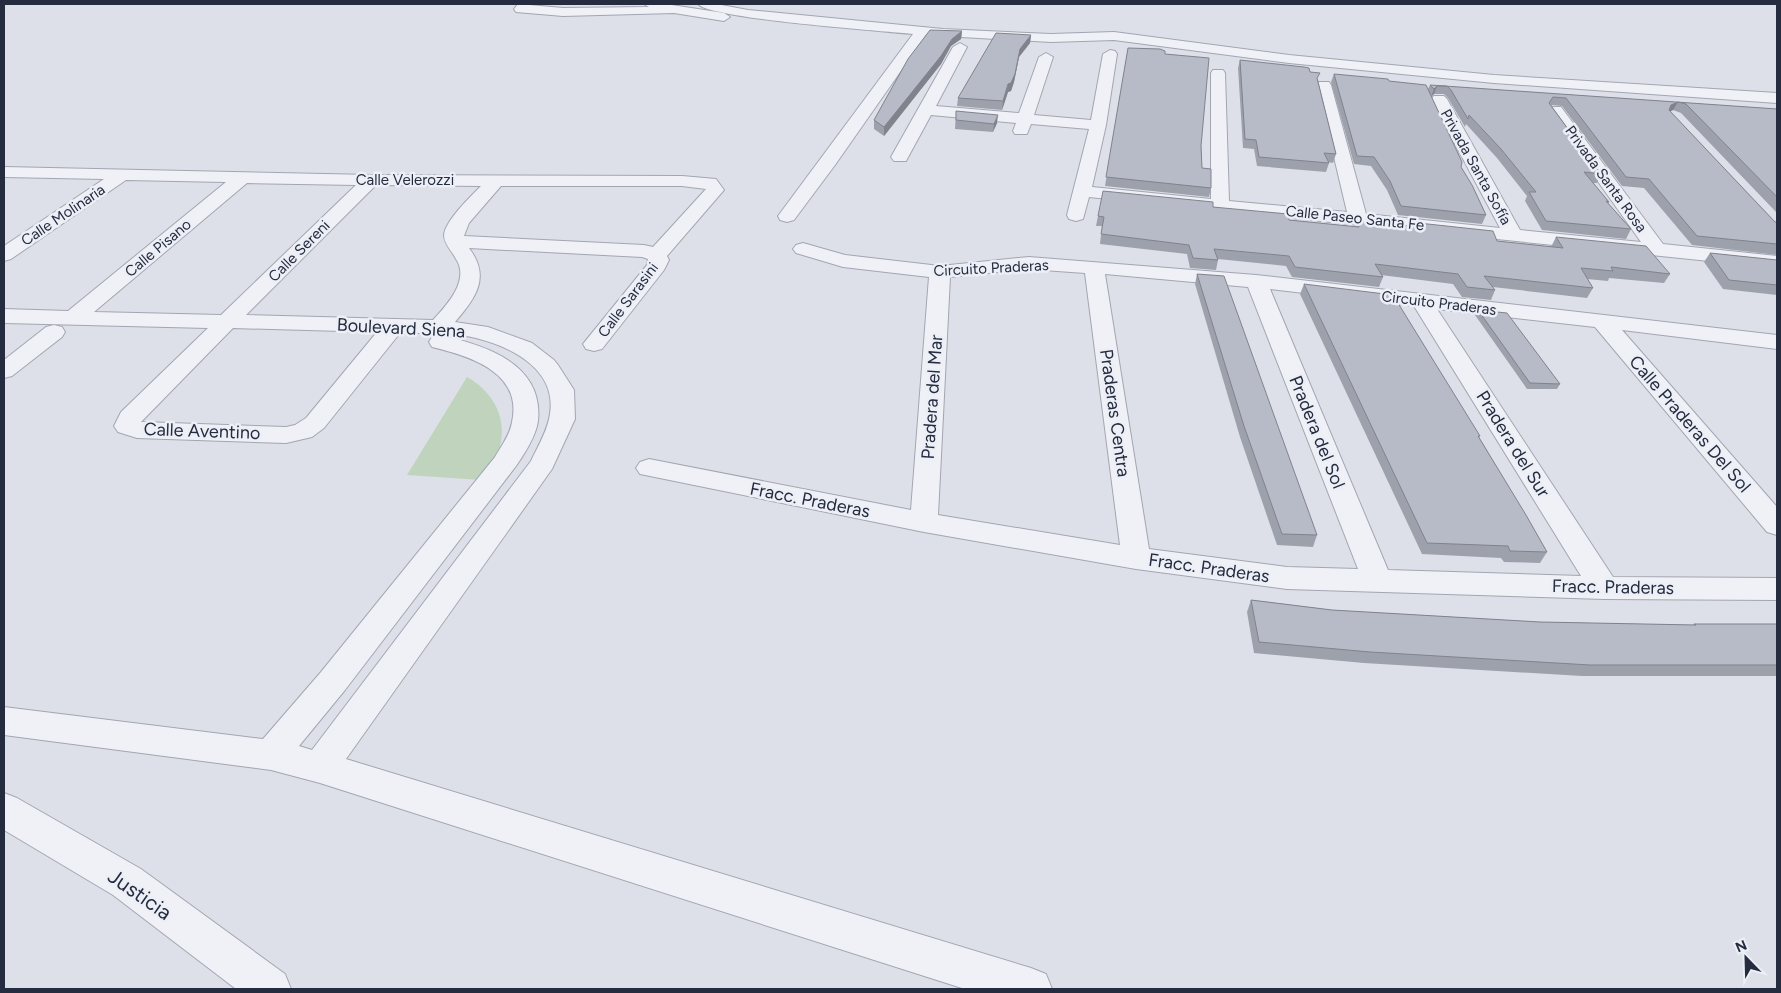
<svg xmlns="http://www.w3.org/2000/svg" width="1781" height="993" font-family="Figtree,sans-serif">
  <rect width="100%" height="100%" fill="#dde0e8"/>
  <path fill="#c0d3bd" d="M467 377C508 400 513 446 481 480L407 475Z"/>
  <g fill="none" stroke-linecap="round" stroke-linejoin="round">
    <g stroke="#a2a6b2" stroke-width="2">
      <g id="minor">
        <path d="M518 4 563 8 649 7 644 4H665L724 13 730 17 724 21 674 13 563 16 516 12 514 9Z"/>
        <path d="M698 4H716L748 10 943 29 1051 34 1114 32 1289 55 1494 75 1777 93V103L1494 83 1289 63 1114 40 1051 42 926 35 835 165 794 220 787 222 780 220 778 216 913 34C882 31 711 19 698 4Z"/>
        <path d="M960 43 967 47 936 106 1019 113 1039 57 1046 53 1053 57 1034 115 1091 120 1103 54 1110 50 1115 51 1117 54 1106 125 1092 187 1211 199V73L1213 70H1223L1225 73 1229 201 1347 212 1317 85 1319 82H1329L1331 85 1366 214 1500 228 1431 99 1434 96H1444L1447 99 1520 230 1641 242 1547 110 1549 107H1561L1663 244 1777 256V268L1089 197 1083 219 1076 221 1069 219 1067 215 1089 129 1031 124 1027 134H1015L1013 131 1016 123 931 115 906 161H894L891 157 953 47Z"/>
        <path d="M4 167 371 175 682 176 716 179 724 190 667 256 669 260 664 270 602 349 594 351 586 349 583 344 647 265 648 259 642 257 469 248C491 277 476 298 455 322L488 327 532 343 554 360 558 365 574 390 575 419 552 469 346 759 1031 968 1046 974 1052 989H965L320 783 271 770 4 735V707L263 739 321 672 495 457C501 446 510 435 512 422 523 372 469 356 432 347L429 342 432 337 440 335C484 345 544 363 538 421 536 436 525 453 516 466L345 690 299 746 312 750 531 461C537 448 546 433 549 419 560 372 515 348 476 338 452 332 425 333 400 333L324 428 312 437 286 443 137 438 118 432 114 426 121 412 208 328 4 323V309L68 311 226 182 126 180 11 259 4 261V246L104 179 4 177ZM247 183 356 185 221 315 94 312ZM376 185 481 186C471 196 445 221 444 235 444 244 452 251 456 259 470 280 447 305 433 320L246 315ZM501 186H682L706 189 653 247 644 245 464 236 469 223ZM233 328 377 332 306 418 295 425 286 427 141 422Z"/>
        <path d="M803 243 845 255 940 266 1029 257 1256 275 1777 335V349L1622 330 1777 507V535L1767 532 1595 327 1437 309 1613 577 1777 578V600L1604 599 1287 589 1136 569 924 532 640 474 636 468 640 462 649 459 911 510 929 277 843 267 796 253 793 249 796 245ZM1029 269 1085 273 1120 545 938 515 950 277ZM1105 274 1248 287 1358 569 1287 567 1149 549ZM1270 289 1414 306 1581 576 1388 570Z"/>
        <path d="M54 325 62 327 65 332 62 337 12 376 4 378V360L46 327Z"/>
        <path d="M4 793 17 798 141 869 285 974 291 989H236L113 895 4 830Z"/>
      </g>
    </g>
    <use href="#minor" fill="#f0f1f6" fill-rule="evenodd"/>
  </g>
  <g fill="#9da1ac">
    <path d="M962 31 961 39 951 46 941 64 884 136 874 129V120Z"/>
    <path d="M1031 35 1030 43 1019 57 1014 82 1011 91 1008 92 1002 110 957 106 958 98Z"/>
    <path d="M1128 48 1165 54 1201 146 1202 168 1211 188 1209 197 1105 186Z"/>
    <path d="M1240 60 1310 72 1318 80 1336 154 1333 163 1328 162 1329 163 1326 172 1257 166 1254 149 1243 148 1238 68Z"/>
    <path d="M1334 74 1389 81 1428 89 1430 85 1777 109V213L1681 113 1673 110 1670 112 1775 222H1777V255L1692 245 1644 188 1622 186 1562 106 1551 105 1601 174 1597 183H1593L1609 202 1608 204 1631 229 1626 239 1542 230 1525 201 1527 196 1497 158 1466 124 1465 127 1448 98 1444 94H1434L1431 96 1461 167 1486 215 1482 224 1398 215 1387 190 1371 166 1354 164 1331 82Z"/>
    <path d="M956 111 997 123 993 132 955 129Z"/>
    <path d="M1213 207 1289 220 1356 227 1358 221 1407 226 1409 222 1497 241 1551 247 1556 237 1670 274 1664 283 1609 278 1608 281 1587 279 1593 288 1587 298 1493 287 1495 290 1491 300 1462 297 1453 284 1381 275 1383 277 1379 287 1292 277 1286 266 1218 259V260L1216 270 1190 268 1187 254 1100 244 1102 226H1096L1098 216Z"/>
    <path d="M1710 253 1777 260V295L1723 289 1704 262Z"/>
    <path d="M1197 274 1317 535 1313 547 1277 545 1240 437 1195 284Z"/>
    <path d="M1304 284 1480 436 1479 437 1547 552 1540 563 1504 562 1501 558 1422 554 1300 294Z"/>
    <path d="M1478 310 1560 384 1557 389H1527L1475 315Z"/>
    <path d="M1251 600 1332 610 1540 622 1693 625 1694 624H1777V676H1582L1364 663 1254 653 1247 612Z"/>
  </g>
  <g fill="#80838c">
    <path d="M962 31 961 39 951 46 941 64 884 136V127L952 39Z"/>
    <path d="M1031 35 1030 43 1019 57 1014 82 1011 91 1008 92 1002 110 1003 101 1020 49Z"/>
    <path d="M1437 86 1434 94 1431 97 1434 89Z"/>
    <path d="M1678 102 1673 110 1666 113 1671 105Z"/>
    <path d="M998 115 997 123 993 132 994 124Z"/>
  </g>
  <g fill="#b7bbc8" stroke="#80838c">
    <path d="M930 30 962 31 952 39 941 56 884 127 874 120 908 59Z"/>
    <path d="M996 33 1031 35 1020 49 1015 74 1011 83 1008 84 1003 101 958 98Z"/>
    <path d="M1128 48 1160 49 1165 51V54L1209 58 1201 146 1202 168 1211 169V188L1106 177Z"/>
    <path d="M1240 60 1304 67 1309 68 1310 72 1320 73 1317 78 1336 154 1324 153 1329 163 1259 157 1256 140 1245 139Z"/>
    <path d="M1334 74 1388 79 1389 81 1426 85 1462 162 1461 167 1472 185 1486 215 1401 206 1390 181 1374 157 1357 156Z"/>
    <path d="M1430 85 1777 109V197L1686 104 1678 102 1671 105 1669 110 1775 222H1777V244L1697 236 1649 179 1626 177 1566 98 1553 97 1549 103 1601 174 1584 172 1609 202 1606 201 1631 229 1546 221 1529 192H1536L1501 149 1469 115 1468 119 1451 90 1447 86H1437L1434 89Z"/>
    <path d="M956 111 998 115 994 124 956 120Z"/>
    <path d="M1103 191 1213 202V207L1288 214 1289 220 1359 227 1358 221 1410 226 1409 222 1493 231 1497 241 1563 248 1556 237 1646 246 1670 274 1611 267 1613 271 1581 268 1593 288 1484 276 1495 290 1467 287 1458 274 1375 264 1383 277 1295 267 1289 256 1214 249 1218 260 1193 258 1189 245 1101 234 1104 217 1098 216Z"/>
    <path d="M1710 253 1777 260V285L1729 280Z"/>
    <path d="M1197 274 1224 276 1317 535 1282 534 1244 426Z"/>
    <path d="M1304 284 1393 295 1480 436H1478L1526 515 1547 552 1510 551 1508 546 1427 543Z"/>
    <path d="M1478 310 1507 313 1560 384 1530 383Z"/>
    <path d="M1251 600 1332 610 1540 622 1696 625 1694 624H1777V665H1590L1370 652 1259 642Z"/>
  </g>
  <g text-anchor="middle" dominant-baseline="central" stroke-width="5" stroke-linejoin="round" paint-order="stroke">
    <g font-size="15" fill="#252c40" stroke="#eceff6">
      <text transform="translate(1476 167) rotate(61)">Privada Santa Sofía</text>
      <text transform="translate(1606 179) rotate(54)">Privada Santa Rosa</text>
      <text x="405" y="180">Calle Velerozzi</text>
      <text transform="translate(63 215) rotate(-34)">Calle Molinaria</text>
      <text transform="translate(1355 218) rotate(6)">Calle Paseo Santa Fe</text>
      <text transform="translate(158 248) rotate(-40)">Calle Pisano</text>
      <text transform="translate(299 251) rotate(-45)">Calle Sereni</text>
      <text transform="translate(991 268) rotate(-3)">Circuito Praderas</text>
      <text transform="translate(628 300) rotate(-53)">Calle Sarasini</text>
      <text transform="translate(1439 303) rotate(7)">Circuito Praderas</text>
    </g>
    <g font-size="18" fill="#252c40" stroke="#eceff6">
      <text transform="translate(401 328) rotate(3)">Boulevard Siena</text>
      <text transform="translate(932 397) rotate(-86)">Pradera del Mar</text>
      <text transform="translate(1115 413) rotate(82)">Praderas Centra</text>
      <text transform="translate(1690 424) rotate(49)">Calle Praderas Del Sol</text>
      <text transform="translate(202 431) rotate(2)">Calle Aventino</text>
      <text transform="translate(1317 432) rotate(68)">Pradera del Sol</text>
      <text transform="translate(1513 444) rotate(58)">Pradera del Sur</text>
      <text transform="translate(810 500) rotate(11)">Fracc. Praderas</text>
      <text transform="translate(1209 568) rotate(8)">Fracc. Praderas</text>
      <text transform="translate(1613 587) rotate(1)">Fracc. Praderas</text>
    </g>
    <g font-size="21" fill="#252c40" stroke="#eceff6">
      <text transform="translate(140 894) rotate(35)">Justicia</text>
    </g>
  </g>
  <rect width="1781" height="993" fill="none" stroke="#252c40" stroke-width="10"/>
  <g transform="translate(1746 958) rotate(337)" stroke="#eceff6" stroke-width="4" paint-order="stroke">
  <path d="M0-4L9 19L0 12L-9 19Z" fill="#252c40"/>
  <text y="-8" font-size="14" font-weight="bold" text-anchor="middle" fill="#252c40">N</text>
  </g>
</svg>
